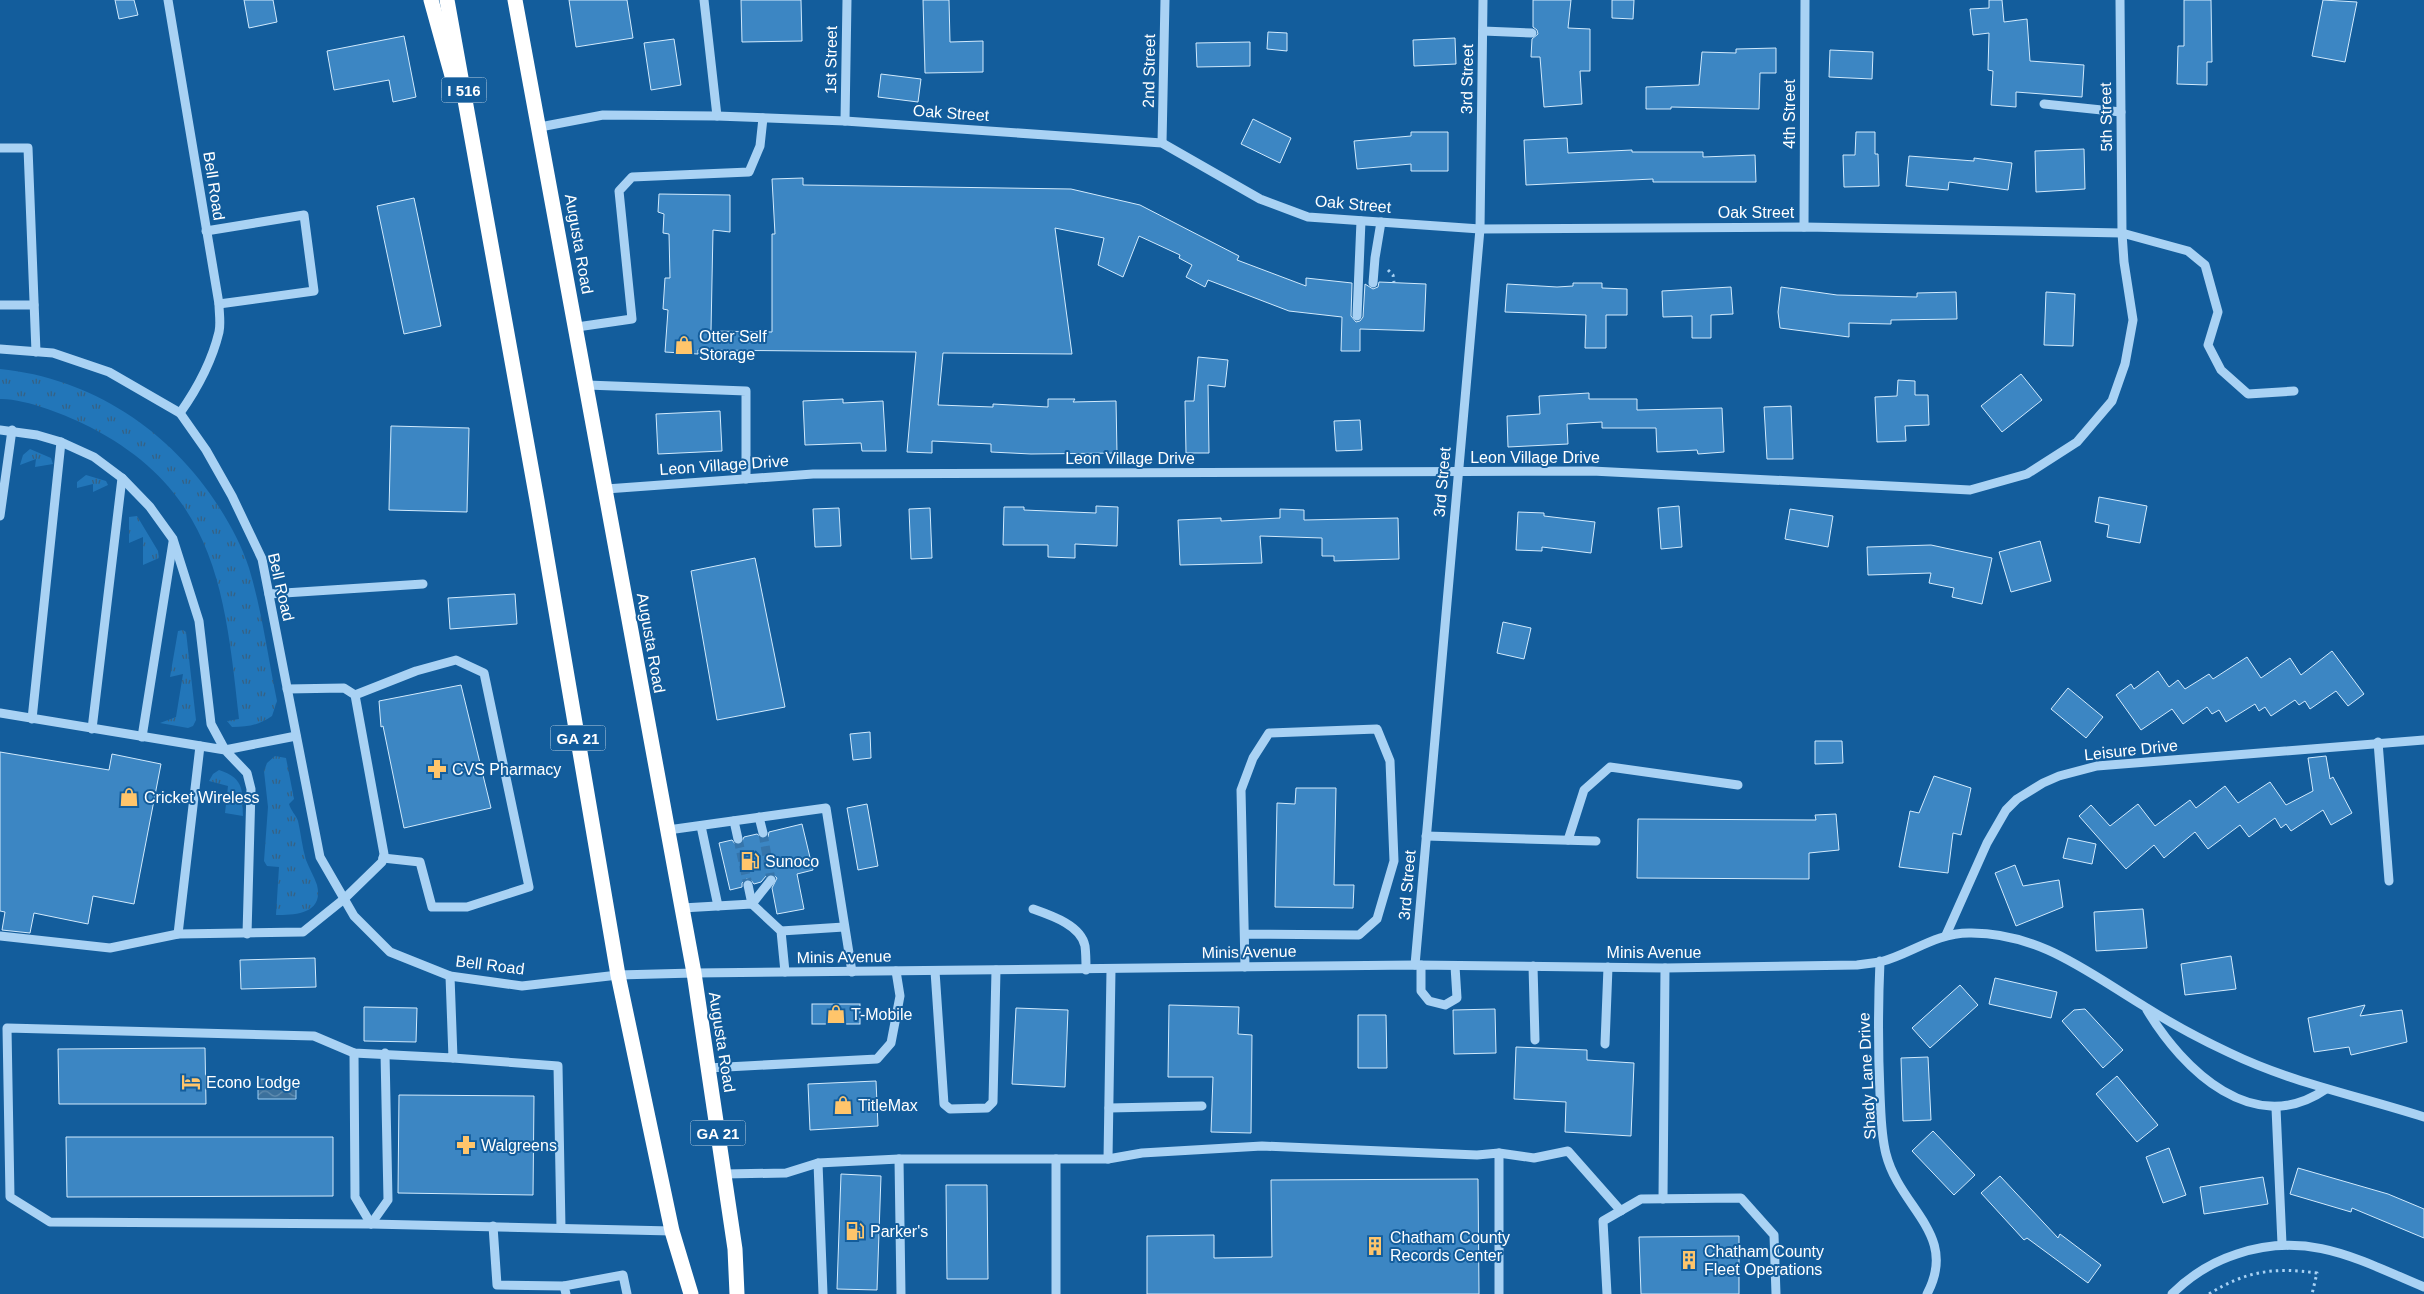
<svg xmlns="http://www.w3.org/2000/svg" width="2424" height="1294" font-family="Helvetica,sans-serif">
  <defs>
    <pattern id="grass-tufts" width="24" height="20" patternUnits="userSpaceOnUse" patternTransform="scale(1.25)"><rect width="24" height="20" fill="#2276b9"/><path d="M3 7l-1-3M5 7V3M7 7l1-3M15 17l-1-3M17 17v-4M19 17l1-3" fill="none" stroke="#376182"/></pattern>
    <pattern id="water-waves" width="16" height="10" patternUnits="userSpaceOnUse" patternTransform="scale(1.25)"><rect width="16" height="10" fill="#3b709c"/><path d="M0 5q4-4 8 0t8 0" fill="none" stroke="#628db0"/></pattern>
  </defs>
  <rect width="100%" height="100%" fill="#135d9c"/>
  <g fill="url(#grass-tufts)">
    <path d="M0 369C91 378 170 430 219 507 231 526 242 546 249 568 262 611 268 657 277 701L272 716C259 725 248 727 232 727L227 721 239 719C225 592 216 492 90 427 69 416 24 398 0 399Z"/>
    <path d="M30 449 51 458 53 464 35 467 36 459 20 465 23 455Z"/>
    <path d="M86 475 106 481 108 485 93 492V484L77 488V482Z"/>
    <path d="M137 516 158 551 159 558 143 565V537L129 543V517Z"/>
    <path d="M183 630 186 632 196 720 193 726 188 728 160 723 176 717 183 674 170 677 178 631Z"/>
    <path d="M275 756 286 758 294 799 289 804C291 811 296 815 298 821 301 834 302 847 306 860 309 868 314 876 317 885 324 914 295 915 276 915L279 867 267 866 264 861 268 807 264 771 267 763Z"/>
    <path d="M219 770C246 779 242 792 243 816L225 813 228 786 209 781 213 774Z"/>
  </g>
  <path fill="url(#water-waves)" stroke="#9bcff6" d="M258 1079 296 1080V1099H258Z"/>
  <g fill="#3c86c3" stroke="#d1eafd">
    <path d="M115 0H134L138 15 119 19Z"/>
    <path d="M244 0H273L277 22 249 28Z"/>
    <path d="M569 0H627L633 38 576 47Z"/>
    <path d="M741 0H801L802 41 742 42Z"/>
    <path d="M923 0H949L950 42 983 41V72L925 73Z"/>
    <path d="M1533 0H1571L1568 28 1590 29V71H1580L1582 104 1544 107 1540 57H1531L1532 39 1538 34 1537 30 1533 27Z"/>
    <path d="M1612 0H1634L1633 19 1612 18Z"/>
    <path d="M1989 0H2002L2004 22 2027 19 2030 61 2084 65 2082 97 2016 92V107L1991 105 1993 71 1988 70 1989 33 1973 35 1970 9 1989 8Z"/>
    <path d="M2184 0H2211L2212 62H2207V85L2177 84 2178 46H2184Z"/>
    <path d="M2323 0 2357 2 2345 62 2312 56Z"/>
    <path d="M1268 32 1287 33V51L1267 49Z"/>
    <path d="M404 36 416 97 393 102 389 80 334 90 327 51Z"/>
    <path d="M1455 38 1456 64 1414 66 1413 40Z"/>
    <path d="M674 39 681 85 651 90 644 43Z"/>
    <path d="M1250 42V66L1197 67 1196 43Z"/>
    <path d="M1776 48V73H1760L1759 109 1671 107V109H1646V87L1699 85 1702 52 1736 53V49Z"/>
    <path d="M1830 50 1873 52 1872 79 1829 77Z"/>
    <path d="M881 74 921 79 918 102 878 97Z"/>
    <path d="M1253 119 1291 138 1280 163 1241 144Z"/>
    <path d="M1411 132H1448V171H1411V164L1357 169 1354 141 1411 136Z"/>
    <path d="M1856 132H1875V154H1878L1879 186 1844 187 1843 155H1855Z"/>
    <path d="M1567 138 1568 153 1632 150V152H1703V157L1755 155 1756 182H1653V179L1526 185 1524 140Z"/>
    <path d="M2084 149 2085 189 2036 192 2035 151Z"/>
    <path d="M1909 156 1974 161V158L2012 163 2008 190 1949 182 1948 190 1906 186Z"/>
    <path d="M803 178V185L1071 189 1140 205 1239 256 1237 260 1306 286V278L1352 283 1351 316 1356 322 1360 321 1363 317 1365 284 1373 289 1378 287 1379 282 1426 284 1424 331 1360 329V351H1341L1342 317 1289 311 1208 280 1205 287 1186 277 1192 265 1179 258 1180 255 1139 236 1123 277 1098 265 1104 238 1055 228 1072 354 943 353 938 405 993 407V404L1048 407V399H1075L1073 402 1116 401 1117 453 1031 454 991 452V444L932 441V453L907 452 916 352 698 350V354L665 352 668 310 663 309 665 278H670L669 234 663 233 664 214 658 212 659 194 730 195V232L713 230 711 331 772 332V234H775L772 179Z"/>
    <path d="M414 198 441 326 404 334 377 206Z"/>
    <path d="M1573 283H1602V288L1627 289V315H1606V348H1585L1586 315 1505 312 1507 284 1557 287 1573 286Z"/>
    <path d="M1731 287 1733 314 1711 315V338H1692V316L1663 317 1662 291Z"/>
    <path d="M1781 287 1837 295 1917 297V293L1956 292 1957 319 1891 320V324L1849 323V337L1780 328 1778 312Z"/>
    <path d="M2046 292 2075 294 2073 346 2044 345Z"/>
    <path d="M1198 357 1228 360 1225 387 1208 385 1209 453H1186L1185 401H1194Z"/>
    <path d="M2021 374 2042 400 2002 432 1981 406Z"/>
    <path d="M1898 380 1915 381V395H1928L1929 425 1905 426 1906 441 1877 442 1875 397 1897 396Z"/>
    <path d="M1589 393V399H1637V410L1722 408 1724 452 1698 454 1697 450 1657 452 1656 428H1602V422L1567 424 1568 444 1508 447 1507 416 1540 414 1539 396Z"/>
    <path d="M843 399V403L883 401 886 451H862L861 443 805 445 803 401Z"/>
    <path d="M1791 406 1793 459H1767L1764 407Z"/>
    <path d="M720 411 722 451 658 454 656 414Z"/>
    <path d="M1360 420 1362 450 1336 451 1334 421Z"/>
    <path d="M391 426 469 428 467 512 389 510Z"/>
    <path d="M2099 497 2147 506 2140 543 2107 537 2109 525 2095 522Z"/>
    <path d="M1096 506 1118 507 1117 546 1075 544V558L1048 557V545H1003L1004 507H1024V510L1096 513Z"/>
    <path d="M1679 506 1682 547 1661 549 1658 508Z"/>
    <path d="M839 508 841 546 815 547 813 509Z"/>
    <path d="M930 508 932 558 911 559 909 509Z"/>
    <path d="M1280 509 1304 510V520L1398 518 1399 559 1334 561V556H1322V538L1260 536 1262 563 1180 565 1178 520 1221 518V521L1280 518Z"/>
    <path d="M1790 509 1833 516 1828 547 1785 539Z"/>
    <path d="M1518 512 1544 513V516L1595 522 1591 553 1542 547V551L1516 550Z"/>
    <path d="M2040 541 2051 581 2011 592 1999 552Z"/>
    <path d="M1931 545 1992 558 1982 604 1952 597 1954 588 1929 583 1931 573 1868 575 1867 547Z"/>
    <path d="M755 558 785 707 717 720 691 571Z"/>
    <path d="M515 594 517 624 450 629 448 598Z"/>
    <path d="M1503 622 1531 628 1524 659 1497 653Z"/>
    <path d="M2332 651 2364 694 2348 706 2336 691 2310 709 2305 701 2299 705 2295 700 2271 716 2265 707 2259 711 2255 704 2226 722 2219 710 2212 714 2207 707 2183 724 2172 709 2141 730 2116 695 2131 684 2134 689 2158 671 2169 687 2178 680 2185 689 2209 674 2213 679 2247 657 2261 678 2290 658 2301 675Z"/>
    <path d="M461 685 491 808 404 828 383 726 381 727 379 701Z"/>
    <path d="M2068 688 2103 717 2086 738 2051 709Z"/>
    <path d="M870 732 871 758 853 760 850 734Z"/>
    <path d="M1815 741H1842L1843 763 1815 764Z"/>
    <path d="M0 752 109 770 112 754 161 764 134 904 93 896 88 924 34 913 30 933 2 930 5 912 0 911Z"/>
    <path d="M2326 756 2330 779 2333 777 2352 813 2331 825 2323 810 2291 831 2286 824 2281 828 2275 818 2249 837 2240 825 2208 849 2195 832 2164 858 2154 845 2126 869 2079 816 2091 805 2110 826 2138 804 2155 826 2190 800 2196 808 2225 786 2238 803 2270 782 2286 805 2313 791 2308 758Z"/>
    <path d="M1934 776 1971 788 1961 835 1953 833 1948 873 1899 867 1910 811 1919 813Z"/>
    <path d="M1296 788H1336L1334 885H1354L1353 908 1275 907 1277 803 1295 804Z"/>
    <path d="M867 804 878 866 858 870 847 808Z"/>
    <path d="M1836 814 1839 850 1809 853V879L1637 878 1638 819 1816 820 1815 815Z"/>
    <path d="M802 824 813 870 797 874 804 909 777 914 772 888 777 878 772 874 766 876 761 882 754 884 750 879H746L742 883V887L730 890 719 843 732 840 736 845H740L744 837 757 834 764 839 768 837 769 832Z"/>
    <path d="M2068 838 2096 844 2092 864 2063 858Z"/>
    <path d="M2015 865 2023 886 2059 880 2063 907 2016 926 1995 873Z"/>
    <path d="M2143 909 2147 948 2096 951 2094 912Z"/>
    <path d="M2231 956 2236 989 2185 995 2181 964Z"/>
    <path d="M315 958 316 987 241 989 240 960Z"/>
    <path d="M1995 978 2057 992 2051 1018 1989 1004Z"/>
    <path d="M1960 985 1978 1005 1930 1048 1912 1028Z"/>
    <rect x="812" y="1004" width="48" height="20"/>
    <path d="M1169 1005 1239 1007 1238 1034 1252 1035 1251 1133 1211 1132 1213 1077H1168Z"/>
    <path d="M2365 1005 2360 1016 2402 1010 2407 1042 2351 1055 2349 1047 2314 1052 2308 1018Z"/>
    <path d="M364 1007 417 1008 416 1042 364 1041Z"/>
    <path d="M1016 1008 1068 1010 1065 1087 1012 1084Z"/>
    <path d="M1495 1009 1496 1053 1454 1054 1453 1010Z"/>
    <path d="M2085 1009 2123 1050 2103 1068 2062 1021 2074 1010Z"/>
    <path d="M1358 1015H1386L1387 1068H1358Z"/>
    <path d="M1516 1047 1587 1050V1060L1634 1063 1631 1136 1565 1132 1566 1102 1514 1099Z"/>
    <path d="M205 1048 206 1104H59L58 1049Z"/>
    <path d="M1928 1057 1931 1120 1903 1121 1901 1058Z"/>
    <path d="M2117 1076 2158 1125 2137 1142 2096 1094Z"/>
    <path d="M876 1081 878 1126 810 1130 808 1084Z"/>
    <path d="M399 1095 534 1096 533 1195 398 1193Z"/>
    <path d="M1933 1131 1975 1175 1954 1195 1912 1151Z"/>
    <path d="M66 1137H333V1196L67 1197Z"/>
    <path d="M2169 1148 2186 1195 2163 1203 2146 1157Z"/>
    <path d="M2298 1168 2388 1194 2424 1209V1238L2352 1208 2351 1212 2290 1194Z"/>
    <path d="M841 1174 881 1176 877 1290 837 1289Z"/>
    <path d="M2000 1176 2058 1238 2060 1234 2101 1265 2088 1283 2027 1238 2024 1240 1981 1193Z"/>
    <path d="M2263 1177 2268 1204 2204 1214 2200 1187Z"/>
    <path d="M1478 1179 1479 1294H1147V1236L1214 1235V1258L1272 1257 1271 1180Z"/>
    <path d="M946 1185H987L988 1279H947Z"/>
    <path d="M1739 1236V1294H1641L1639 1237Z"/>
  </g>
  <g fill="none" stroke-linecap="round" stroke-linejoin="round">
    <g stroke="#3675ab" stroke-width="9" stroke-dasharray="9 4.5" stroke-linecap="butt">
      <path d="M763 833 771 880"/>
      <path d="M738 839 748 885"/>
    </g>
    <g stroke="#a9d2f4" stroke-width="3" stroke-dasharray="2.5 4" stroke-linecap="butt">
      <path d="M1388 270 1393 275 1394 282"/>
      <path d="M2209 1294C2246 1271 2274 1267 2317 1273L2312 1294"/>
    </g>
    <g stroke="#a9d2f4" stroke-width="9">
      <path d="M168 0 219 304C219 313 221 323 219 332 212 361 197 389 180 413"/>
      <path d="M704 0 717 116"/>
      <path d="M1483 31 1532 33"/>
      <path d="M2044 104 2121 112"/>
      <path d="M845 121 847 0"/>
      <path d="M540 127 603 115 717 116 845 121 1162 143 1260 199 1308 217 1480 229 1804 227 2122 233 2188 251 2205 265 2218 312 2208 345 2221 370 2248 394 2294 391"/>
      <path d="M1162 143 1165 0"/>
      <path d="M0 148H28L36 352"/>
      <path d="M1804 227 1805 0"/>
      <path d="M206 231 304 215 314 291 219 304"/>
      <path d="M1373 283 1375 258 1381 222"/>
      <path d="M0 305H34"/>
      <path d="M1357 316 1361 221"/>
      <path d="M577 327 632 319 619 191 632 177 749 172 760 146 763 118"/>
      <path d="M0 349 53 353 109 372 180 413 206 450 232 496 262 559 320 857 354 916 390 952 450 976 522 986 618 975 694 973 1415 965 1665 968 1857 965C1865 964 1872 963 1880 962 1911 954 1935 933 1969 933 2040 932 2090 974 2147 1008 2174 1025 2202 1040 2230 1053 2292 1083 2359 1096 2424 1117"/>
      <path d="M587 385 746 391V479"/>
      <path d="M0 430 37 435 61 442 94 457 122 478 150 507 173 539 199 621 211 724 225 750 296 736"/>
      <path d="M606 489 813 474 1592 471 1970 490 2027 474 2077 442 2112 401 2125 364 2133 320 2124 262 2122 233 2120 0"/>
      <path d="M0 516 12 430"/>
      <path d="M269 594 423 584"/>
      <path d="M355 695 416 671 456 660 484 673 529 887 467 907H432L420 862 383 858"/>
      <path d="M0 713 225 750 247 773 251 789 247 934"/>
      <path d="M32 719 61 442"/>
      <path d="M92 729 122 478"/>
      <path d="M142 737 173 542"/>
      <path d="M2378 742 2389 881"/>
      <path d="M759 817 763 833"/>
      <path d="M734 821 738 839"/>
      <path d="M701 826 718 906"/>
      <path d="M668 830 826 808 852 972"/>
      <path d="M1426 836 1596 841"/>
      <path d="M1568 840 1584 790 1610 767 1738 785"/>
      <path d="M748 885 752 904"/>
      <path d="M752 904 771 880"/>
      <path d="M682 908 752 904 781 931 785 972"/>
      <path d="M1033 909C1050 915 1081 925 1085 946 1086 954 1086 962 1086 970"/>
      <path d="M781 931 844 927"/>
      <path d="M178 934 200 746"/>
      <path d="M1245 934 1359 935 1377 919 1394 861 1390 761 1377 729 1269 733 1253 758 1241 790 1245 967"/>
      <path d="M1946 935 1987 843 2006 810 2017 799 2043 783 2059 776 2097 766 2424 740"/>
      <path d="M0 936 110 948 178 934 303 932 344 899 382 862 384 854 355 695 344 688 287 689"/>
      <path d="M1880 961C1878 1006 1878 1049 1880 1094 1881 1114 1881 1135 1886 1154 1900 1209 1959 1234 1927 1294"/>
      <path d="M1415 965 1480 229 1483 0"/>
      <path d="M1421 965V991L1429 1001 1445 1005 1457 998 1455 966"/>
      <path d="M1533 966 1535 1040"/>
      <path d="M935 971 944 1104 950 1109 987 1108 993 1102 996 970"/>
      <path d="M450 976 453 1058 354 1053 314 1036 7 1028 10 1197 50 1222 371 1224 672 1231"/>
      <path d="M2147 1010C2183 1070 2254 1139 2326 1089"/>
      <path d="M1605 1044 1608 967"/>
      <path d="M354 1053 355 1197 371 1224"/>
      <path d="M453 1058 558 1066 561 1228"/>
      <path d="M708 1068 877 1059 891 1043 900 996 896 971"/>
      <path d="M1109 1108 1202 1106"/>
      <path d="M2276 1108 2282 1244"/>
      <path d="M1499 1153 1534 1158 1568 1151 1621 1211"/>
      <path d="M899 1159H1108L1142 1153 1262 1146 1477 1155 1499 1153V1294"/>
      <path d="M1056 1159V1294"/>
      <path d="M1108 1159 1111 970"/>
      <path d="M818 1163 823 1294"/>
      <path d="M724 1174 786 1173 818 1163 899 1159 901 1294"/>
      <path d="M1663 1199 1665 968"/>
      <path d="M371 1224 388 1200 385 1053"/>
      <path d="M493 1226 497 1285 564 1286"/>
      <path d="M566 1294 564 1286 623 1275 627 1294"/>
      <path d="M1607 1294 1603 1221 1641 1199 1741 1198 1774 1235 1776 1294"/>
      <path d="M2172 1294C2191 1275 2212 1262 2237 1254 2309 1230 2359 1260 2424 1287"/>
    </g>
    <g stroke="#fff" stroke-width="15">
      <path d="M431 0 454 83"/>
      <path d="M447 0 537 500 618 975 672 1231 691 1294"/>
      <path d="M515 0 694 973 735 1249 737 1294"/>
    </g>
  </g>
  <defs>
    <g id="shop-bare" transform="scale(1.5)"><path d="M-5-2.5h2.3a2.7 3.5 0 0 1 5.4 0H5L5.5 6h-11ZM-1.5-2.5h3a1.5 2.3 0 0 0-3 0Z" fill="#ffc56b" stroke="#135d9c" stroke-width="2.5" paint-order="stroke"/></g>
    <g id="pharmacy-bare" transform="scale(1.5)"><path d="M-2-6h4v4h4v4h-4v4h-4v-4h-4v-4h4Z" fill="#ffc56b" stroke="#135d9c" stroke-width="2.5" paint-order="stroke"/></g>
    <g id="fuel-bare" transform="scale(1.5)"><path d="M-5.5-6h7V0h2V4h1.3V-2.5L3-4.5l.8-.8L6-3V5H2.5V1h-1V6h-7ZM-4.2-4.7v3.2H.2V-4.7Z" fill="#ffc56b" stroke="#135d9c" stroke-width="2.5" paint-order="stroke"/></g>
    <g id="hotel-bare" transform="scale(1.5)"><path d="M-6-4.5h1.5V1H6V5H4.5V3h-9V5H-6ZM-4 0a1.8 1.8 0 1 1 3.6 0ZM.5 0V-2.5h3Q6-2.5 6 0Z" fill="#ffc56b" stroke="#135d9c" stroke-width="2.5" paint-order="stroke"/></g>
    <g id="building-bare" transform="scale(1.5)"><path d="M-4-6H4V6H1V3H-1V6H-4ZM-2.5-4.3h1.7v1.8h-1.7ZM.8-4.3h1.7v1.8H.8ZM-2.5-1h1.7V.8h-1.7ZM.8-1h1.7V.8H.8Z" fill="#ffc56b" stroke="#135d9c" stroke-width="2.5" paint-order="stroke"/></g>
  </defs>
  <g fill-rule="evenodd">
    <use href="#shop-bare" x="684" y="345"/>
    <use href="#pharmacy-bare" x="437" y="769"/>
    <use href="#shop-bare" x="129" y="797"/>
    <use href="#fuel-bare" x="750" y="861"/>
    <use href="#shop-bare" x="836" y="1014"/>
    <use href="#hotel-bare" x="191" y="1082"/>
    <use href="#shop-bare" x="843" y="1105"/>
    <use href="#pharmacy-bare" x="466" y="1145"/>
    <use href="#fuel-bare" x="855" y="1231"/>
    <use href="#building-bare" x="1375" y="1246"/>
    <use href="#building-bare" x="1689" y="1260"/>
  </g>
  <g text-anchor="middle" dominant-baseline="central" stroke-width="4" stroke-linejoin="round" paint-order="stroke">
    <g fill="#135d9c" stroke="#b8cee1" stroke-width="1">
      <rect x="441.5" y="77.5" width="45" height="25" rx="4"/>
      <rect x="550.5" y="725.5" width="55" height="25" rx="4"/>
      <rect x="690.5" y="1120.5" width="55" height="25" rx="4"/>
    </g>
    <g font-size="15" font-weight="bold" fill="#fff">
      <text x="464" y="90">I 516</text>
      <text x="578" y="738">GA 21</text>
      <text x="718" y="1133">GA 21</text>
    </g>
    <g font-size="16" fill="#fff" stroke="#135d9c">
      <text transform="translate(831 60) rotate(-89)">1st Street</text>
      <text transform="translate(1149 71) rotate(-89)">2nd Street</text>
      <text transform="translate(1467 79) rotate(-89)">3rd Street</text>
      <text transform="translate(951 113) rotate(4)">Oak Street</text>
      <text transform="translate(1789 114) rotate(-90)">4th Street</text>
      <text transform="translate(2106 117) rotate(-91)">5th Street</text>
      <text transform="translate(214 186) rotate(81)">Bell Road</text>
      <text transform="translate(1353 204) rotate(5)">Oak Street</text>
      <text x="1756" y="212">Oak Street</text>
      <text transform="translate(579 244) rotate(80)">Augusta Road</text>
      <text x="1535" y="457">Leon Village Drive</text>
      <text x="1130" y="458">Leon Village Drive</text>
      <text transform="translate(724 465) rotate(-4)">Leon Village Drive</text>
      <text transform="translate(1442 482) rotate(-85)">3rd Street</text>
      <text transform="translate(281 587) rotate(77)">Bell Road</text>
      <text transform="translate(651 643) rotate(80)">Augusta Road</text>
      <text transform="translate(2131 750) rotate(-6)">Leisure Drive</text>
      <text transform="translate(1407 885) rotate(-85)">3rd Street</text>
      <text transform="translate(1249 952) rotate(-1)">Minis Avenue</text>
      <text x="1654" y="952">Minis Avenue</text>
      <text transform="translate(844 957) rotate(-1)">Minis Avenue</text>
      <text transform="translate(490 965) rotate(7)">Bell Road</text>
      <text transform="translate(722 1042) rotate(81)">Augusta Road</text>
      <text transform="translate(1867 1076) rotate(-93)">Shady Lane Drive</text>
    </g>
    <g font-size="16" fill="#fff" stroke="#135d9c" text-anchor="start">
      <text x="699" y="336">Otter Self<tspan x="699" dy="18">Storage</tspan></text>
      <text x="452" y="769">CVS Pharmacy</text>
      <text x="144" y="797">Cricket Wireless</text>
      <text x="765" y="861">Sunoco</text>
      <text x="851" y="1014">T-Mobile</text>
      <text x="206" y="1082">Econo Lodge</text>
      <text x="858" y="1105">TitleMax</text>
      <text x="481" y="1145">Walgreens</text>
      <text x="870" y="1231">Parker's</text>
      <text x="1390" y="1237">Chatham County<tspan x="1390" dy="18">Records Center</tspan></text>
      <text x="1704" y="1251">Chatham County<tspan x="1704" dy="18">Fleet Operations</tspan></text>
    </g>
  </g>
</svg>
